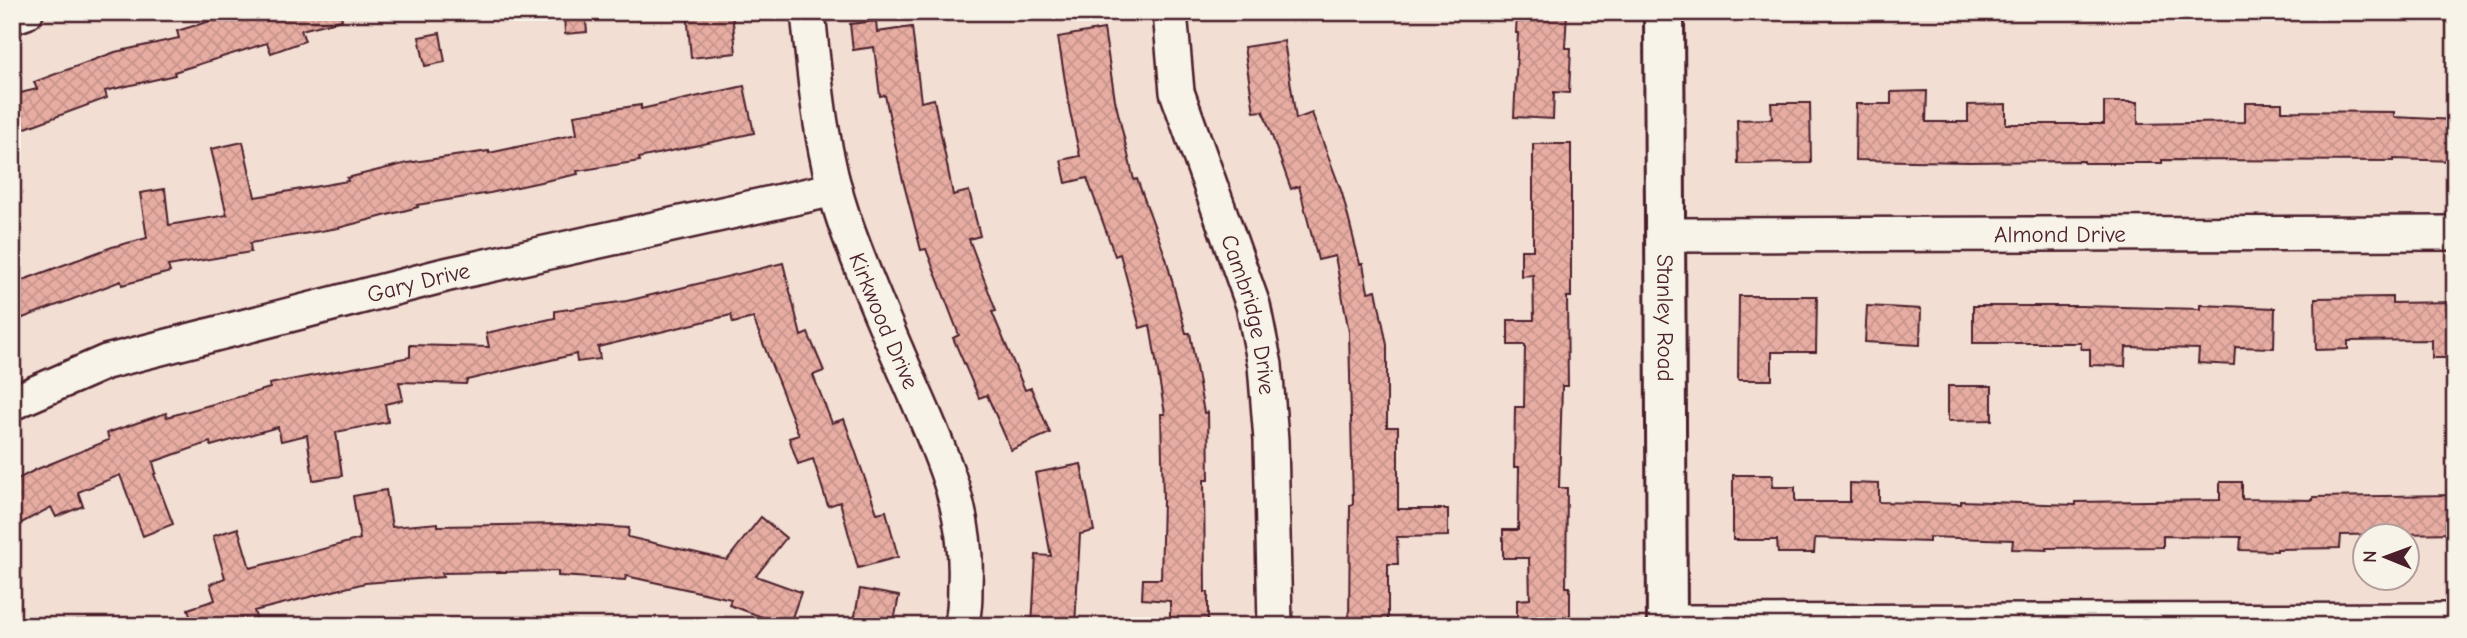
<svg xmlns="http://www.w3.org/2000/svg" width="2467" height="638" font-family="'Comic Neue',sans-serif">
  <defs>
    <pattern id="building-cross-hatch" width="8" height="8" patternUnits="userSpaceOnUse" patternTransform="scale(1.75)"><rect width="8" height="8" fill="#e7ada3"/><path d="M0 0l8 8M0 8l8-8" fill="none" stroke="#c8948c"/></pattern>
  </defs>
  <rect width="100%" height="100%" fill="#f2ded3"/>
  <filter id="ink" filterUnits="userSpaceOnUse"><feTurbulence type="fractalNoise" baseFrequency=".0143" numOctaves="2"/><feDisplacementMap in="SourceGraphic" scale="14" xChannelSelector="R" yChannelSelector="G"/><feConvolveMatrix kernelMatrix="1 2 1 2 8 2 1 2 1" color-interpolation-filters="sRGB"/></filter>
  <g filter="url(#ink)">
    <g fill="url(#building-cross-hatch)" stroke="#4a1f2b" stroke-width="2">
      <path d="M240 12H341L342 20 301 30 305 41 271 53 267 43 174 72 175 75 105 91 107 98 12 133V95L37 89 34 82 115 52 179 38 177 31Z"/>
      <path d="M564 12H585L587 32 565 34Z"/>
      <path d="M687 12H732L736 53 691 58Z"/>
      <path d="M1517 12H1567L1565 48H1571L1569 93 1554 92 1553 119 1514 117 1518 33H1516Z"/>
      <path d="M876 21 877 32 912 27 921 102 934 99 953 195 969 191 980 236 969 239 996 311 992 312 1025 390 1031 388 1050 433 1011 450 987 395 979 398 953 338 959 335 926 249 921 250 901 173 885 95 880 96 874 47 853 50 850 24Z"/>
      <path d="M1104 29 1115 100 1134 180 1137 179 1166 258 1186 333H1190L1204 413 1208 412 1209 480H1204L1205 592H1208V626H1170V601L1142 599 1143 579H1161L1163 501 1161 414H1165L1150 325 1140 328 1120 254 1115 256 1087 178 1066 183 1061 160 1080 156 1070 112 1058 37Z"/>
      <path d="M440 33 445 62 425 66 419 37Z"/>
      <path d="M1284 41 1296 119 1312 113 1342 193 1360 264H1363L1368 292 1376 290 1387 345V427H1398V509H1448V536L1397 537 1398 564H1388V626H1349L1350 505 1353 504 1349 332 1335 256 1318 260 1299 186 1291 189 1263 111 1254 112 1244 47Z"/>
      <path d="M744 86 754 133 639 158 640 161 577 171 578 174 490 193 417 205 418 207 338 228 250 243 251 252 168 266 170 272 122 285 121 281 12 322V284L112 247 147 238 140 193 165 189 169 225 227 215 211 149 243 142 255 197 348 181 347 178 407 163 489 151V153L577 134 574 115 641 105V109Z"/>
      <path d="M1927 91 1926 122H1968V105L2006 104V124H2104V102H2138V124L2245 122V103H2282V111L2394 112V117L2455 120V161L2394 159V161L2162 160V163H2084V161L1969 162 1855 160 1856 104H1891V92Z"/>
      <path d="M1771 103H1810L1811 163 1738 164 1737 120 1772 119Z"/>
      <path d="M1533 144H1571V297H1567L1568 386H1562L1559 488H1567L1566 587H1570V626H1517V600L1530 599 1529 558H1503V530H1518L1519 467H1514L1515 407H1524L1525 345H1508V320H1534L1533 275 1521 276V250H1533Z"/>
      <path d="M783 263 801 336 808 333 824 371 813 375 832 423 844 419 877 513 886 511 898 557 858 568 840 502 828 506 813 459 798 464 789 438 799 435 753 318 733 323 731 315 598 347 600 359 577 362 576 354 467 380 466 384 399 382 403 400 385 404 388 422 336 432 342 476 313 480 307 435 281 441 278 427 211 446 210 442 153 462 156 473 154 474 173 524 143 536 120 475 78 492 83 506 56 517 51 507 12 528V482L35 470 109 440 107 433 166 413 167 417 270 388 269 384 410 357V345L489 347 486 333 555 318V311L627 301Z"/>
      <path d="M1739 296H1817L1816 352H1772V380H1738Z"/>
      <path d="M2392 297V303L2455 302V358H2432V340L2348 341V349L2316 350 2315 298Z"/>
      <path d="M2200 305 2275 308 2274 348 2235 347 2234 365 2198 363 2199 349 2126 347 2125 366 2090 365V349H2081V343H1973V306H2082L2200 309Z"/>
      <path d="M1867 306 1921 309 1920 345 1865 342Z"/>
      <path d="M1948 386H1992V420L1948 421Z"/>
      <path d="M1081 464 1094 531 1080 534 1075 626H1032L1036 555 1051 556 1035 473Z"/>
      <path d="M1733 475H1773L1772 487H1795V502H1850V483L1879 484V502L1961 504V501L2076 505V502L2220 500V482H2242V499L2313 500V497L2455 495V533L2341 535 2340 548 2277 549V551L2240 550 2241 537 2163 536V547L2047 548V550L2012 549 2013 540 1929 537V542L1815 538 1814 553H1778L1777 540H1733Z"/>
      <path d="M386 490 392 527 438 523V526L561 524 629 528 628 537 727 560 761 517 786 538 756 576 801 592 789 626H787L729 605 731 599 626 576 625 580 558 576V571L442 573 443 577 365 583 254 611 259 626H193L188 609 215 600 210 584 225 578 213 536 238 528 250 568 301 555 360 539 353 496Z"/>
      <path d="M860 589 899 596 893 626H853Z"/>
    </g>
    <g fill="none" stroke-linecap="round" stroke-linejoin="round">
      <g stroke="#4a1f2b" stroke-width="38">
        <g id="street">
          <path id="s1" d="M808 12C815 82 821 153 844 220 863 275 887 329 910 382 939 449 969 509 965 584 965 598 965 612 961 626"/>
          <path id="s2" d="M1170 12 1177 92 1253 305 1265 365 1271 440 1275 626"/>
          <path d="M12 17 26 12"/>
          <path id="s3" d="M1666 235 2455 233"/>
          <path id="s4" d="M12 403 106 362 445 275 835 189"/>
          <path d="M1667 622 2455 620"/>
        </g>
      </g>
      <g stroke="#4a1f2b" stroke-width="44">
        <g id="secondary">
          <path id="s5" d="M1664 12 1667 626"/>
        </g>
      </g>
      <use href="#street" stroke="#f7f3e8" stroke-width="33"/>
      <use href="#secondary" stroke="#f7f3e8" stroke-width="38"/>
    </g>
  </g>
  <g text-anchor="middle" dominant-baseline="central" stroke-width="5" stroke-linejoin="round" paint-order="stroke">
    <g font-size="23" fill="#4a1f2b" stroke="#f7f3e8">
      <text stroke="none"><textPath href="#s3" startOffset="394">Almond Drive</textPath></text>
      <text stroke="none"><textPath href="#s4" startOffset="425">Gary Drive</textPath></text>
      <text stroke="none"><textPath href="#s2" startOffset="315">Cambridge Drive</textPath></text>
      <text stroke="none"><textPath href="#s5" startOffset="306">Stanley Road</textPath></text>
      <text stroke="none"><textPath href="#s1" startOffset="320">Kirkwood Drive</textPath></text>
    </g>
  </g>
  <rect width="2467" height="638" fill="none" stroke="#f7f3e8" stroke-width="42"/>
  <rect x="21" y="21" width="2425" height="596" fill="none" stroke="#4a1f2b" stroke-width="2.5" filter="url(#ink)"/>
  <g transform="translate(2386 557) rotate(271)"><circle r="33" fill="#f7f3e8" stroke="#b29e9c" stroke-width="2"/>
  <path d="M0-5L12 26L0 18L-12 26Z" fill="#4a1f2b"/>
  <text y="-10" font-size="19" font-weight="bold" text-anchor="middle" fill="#4a1f2b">N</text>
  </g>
</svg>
